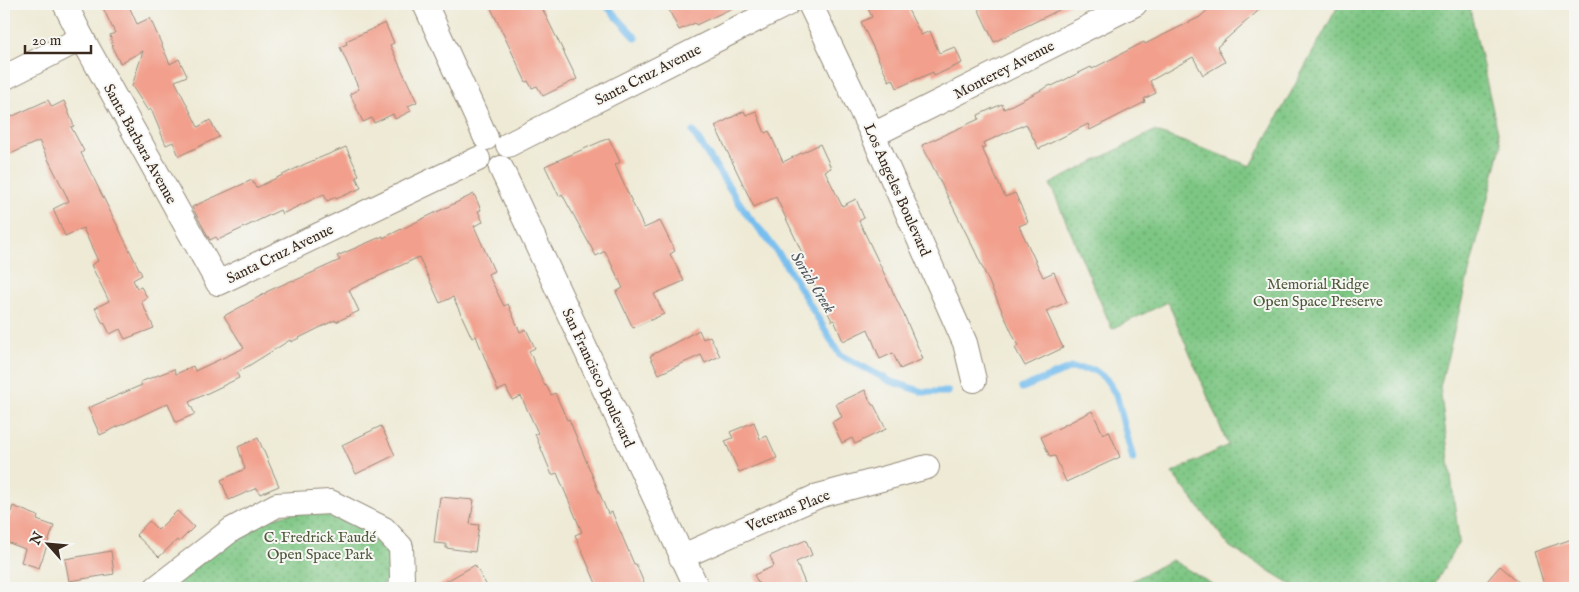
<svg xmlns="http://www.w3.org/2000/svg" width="1579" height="592" font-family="'IM FELL English',serif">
  <defs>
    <pattern id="park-dots" width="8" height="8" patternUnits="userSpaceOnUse" patternTransform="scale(1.25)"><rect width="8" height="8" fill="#7dc683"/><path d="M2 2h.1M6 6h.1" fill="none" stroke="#68a16b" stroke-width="1.8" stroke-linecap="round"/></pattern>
  </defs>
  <rect width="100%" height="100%" fill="#f6f6f2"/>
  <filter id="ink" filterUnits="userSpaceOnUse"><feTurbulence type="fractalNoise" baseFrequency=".02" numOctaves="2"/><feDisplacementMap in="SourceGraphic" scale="10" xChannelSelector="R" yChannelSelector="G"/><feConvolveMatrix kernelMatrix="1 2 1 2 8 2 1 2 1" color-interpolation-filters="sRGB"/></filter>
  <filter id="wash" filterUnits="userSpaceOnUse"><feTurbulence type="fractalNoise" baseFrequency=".0096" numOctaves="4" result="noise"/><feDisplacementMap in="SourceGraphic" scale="20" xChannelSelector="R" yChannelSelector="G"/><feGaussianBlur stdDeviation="1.12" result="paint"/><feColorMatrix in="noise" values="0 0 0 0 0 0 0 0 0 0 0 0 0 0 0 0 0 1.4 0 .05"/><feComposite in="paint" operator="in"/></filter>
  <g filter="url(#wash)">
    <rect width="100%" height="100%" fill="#eeead5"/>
    <g fill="url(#park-dots)" stroke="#5c7850">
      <path d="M1339 4H1469L1501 146 1440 387 1459 541 1433 588H1297L1230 547 1172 473 1228 445 1168 302 1112 329 1050 184 1154 131 1251 166Z"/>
      <path d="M330 502 384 529 401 588H156L231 530Z"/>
      <path d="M1172 560 1218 588H1118Z"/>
    </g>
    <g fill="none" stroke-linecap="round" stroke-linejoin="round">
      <g stroke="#77beee" stroke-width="7">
        <path d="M605 4 636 38"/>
        <path d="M693 132 748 216 763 233 783 260 840 355 890 381 923 392H948"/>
        <path d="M1022 388 1071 368 1094 370 1106 379 1116 394 1133 459"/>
      </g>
    </g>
    <g id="blocks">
      <g fill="#f2a08d">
        <path d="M101 4H128L137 24 150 18 170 64 179 59 187 76 175 81 198 127 210 120 219 137 179 156 173 142 166 145 151 109 148 111 132 86 143 51 120 63 114 51 110 35 115 33Z"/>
        <path d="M489 4H540L577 79 543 96 537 86 532 88 528 81 526 82Z"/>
        <path d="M666 4H741L696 25 695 23 679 30Z"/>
        <path d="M866 4H905L921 35 930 31 939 53 955 47 962 63 934 76 933 72 897 88 893 79 889 81 861 22 872 17Z"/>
        <path d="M976 4H1071L994 42Z"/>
        <path d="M1214 4H1266L1217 47 1225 62 1203 75 1193 57 1150 81 1156 93 1144 99 1145 102 1090 130 1088 124 1039 149 1026 124 983 143 985 147 982 148 1005 197 1015 193 1028 222 1019 226 1043 277 1054 272 1067 302 1046 311 1063 348 1025 366 1015 348 1018 346 975 251 922 145 979 119 978 115 1002 104 1004 109 1051 85 1052 86 1091 67 1092 69 1144 42 1145 44 1200 17Z"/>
        <path d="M385 23 394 43 390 45 417 102 408 106 411 111 395 119 393 114 374 123 372 118 363 122 350 94 359 89 340 47 347 44 346 41Z"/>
        <path d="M48 100 52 107 64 101 74 126 71 127 84 151 81 153 142 275 133 280 137 288 141 287 147 297 141 301 154 328 125 339 120 329 110 334 104 322 103 324 95 308 109 301 91 265 98 261 83 228 65 236 53 209 69 201 39 141 4 157V120Z"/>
        <path d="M744 111 746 115 756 111 765 133 769 131 783 162 820 144 831 168 825 171 842 206 856 199 864 218 859 221 904 315 923 359 900 369 893 353 880 359 868 329 843 341 834 320 832 321 813 282 810 283 799 260 804 257 776 197 754 207 715 126Z"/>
        <path d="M609 138 620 162 615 165 644 228 660 221 675 251 670 254 684 281 654 294 664 314 633 328 616 292 623 288 605 251 596 256 562 194 559 196 545 166Z"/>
        <path d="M346 147 359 175 356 177 361 188 336 199V197L327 201 324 194 282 214 280 210 218 240 216 237 210 240 192 207 252 180 256 188 305 164Z"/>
        <path d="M474 194 481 210 478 211 483 222 474 226 494 271 488 274 504 306 508 304 520 332 526 329 535 348 529 351 545 386 546 385 551 395 555 393 567 420 569 419 608 514 612 512 634 564H636L646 588H598L575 535 582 532 557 473 552 475 535 434 538 433 521 396 512 400 506 387 498 391 476 336 472 338 453 297 440 303 419 257 349 290 359 311 336 322 335 320 291 342 290 340 237 373 239 378 189 402 195 414 176 422 168 403 100 435 88 408 142 385 140 382 174 369 176 374 193 366 195 371 244 348 224 316 266 293V292L293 280 294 281 340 260 337 256 383 236V238Z"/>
        <path d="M699 330 703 339 710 336 720 356 705 363 701 355 659 374 650 356Z"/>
        <path d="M865 390 872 405H874L886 429 855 444 852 438 842 443 832 422 842 417 836 404Z"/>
        <path d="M1092 411 1103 434 1109 431 1120 457 1066 482 1055 456 1050 457 1041 437Z"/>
        <path d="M754 422 760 439 767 436 777 458 739 472 725 441 733 438 730 432Z"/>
        <path d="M381 426 395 455 356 474 342 445Z"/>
        <path d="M258 438 279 486 260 494 257 488 229 500 221 480 245 469 238 447Z"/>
        <path d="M440 497 474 500 470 524 479 525 475 552 446 548V544L434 543Z"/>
        <path d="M13 506 38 516 37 520 54 526 39 568 21 562 25 549 4 541V516L9 518Z"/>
        <path d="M177 511 194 527 179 542 177 540 159 557 136 535 149 521 158 530Z"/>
        <path d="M1575 538V588H1545L1534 552Z"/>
        <path d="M806 540 812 555 796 562 805 583 793 588H761L754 575 774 566 770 556Z"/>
        <path d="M111 551 114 574 69 581 65 559Z"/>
        <path d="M475 565 488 588H434Z"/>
        <path d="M1500 566 1526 588H1481Z"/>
      </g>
    </g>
  </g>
  <g filter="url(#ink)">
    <use href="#blocks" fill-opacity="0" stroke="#948a7a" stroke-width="1"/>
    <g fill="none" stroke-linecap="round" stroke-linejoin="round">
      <g stroke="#948a7a" stroke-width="26">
        <g id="street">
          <path d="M65 4 82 38 218 283 478 159"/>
          <path d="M425 4 486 138"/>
          <path d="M810 4 873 135 965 343 974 380"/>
          <path d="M4 78 82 38"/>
          <path d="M873 135 1135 4"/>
          <path d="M508 145 787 4"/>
          <path d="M501 168 697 588"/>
          <path d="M681 557 818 496 927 467"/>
          <path d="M156 588 231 530 277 505 330 502 384 529 401 547 402 578 401 588"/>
        </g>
      </g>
      <use href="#street" stroke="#fff" stroke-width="24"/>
    </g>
  </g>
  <g text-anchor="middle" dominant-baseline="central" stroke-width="4" stroke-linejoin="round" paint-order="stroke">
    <g font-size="15" fill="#3b2a1e" stroke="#f6f6f2">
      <text transform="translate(1004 70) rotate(-27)">Monterey Avenue</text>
      <text transform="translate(648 75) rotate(-27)">Santa Cruz Avenue</text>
      <text transform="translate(140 144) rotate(61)">Santa Barbara Avenue</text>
      <text transform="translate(897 190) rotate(66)">Los Angeles Boulevard</text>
      <text transform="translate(280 254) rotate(-26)">Santa Cruz Avenue</text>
      <text transform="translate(598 378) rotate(65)">San Francisco Boulevard</text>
      <text transform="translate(788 511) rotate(-22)">Veterans Place</text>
    </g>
    <g font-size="15" fill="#4f593c" stroke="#f6f6f2">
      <text x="1318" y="284">Memorial Ridge<tspan x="1318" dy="17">Open Space Preserve</tspan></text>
      <text x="320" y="537">C. Fredrick Faudé<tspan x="320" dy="17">Open Space Park</tspan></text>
    </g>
    <g font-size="16" font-style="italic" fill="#4d565c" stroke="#f6f6f2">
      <text transform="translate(812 283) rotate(58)">Sorich Creek</text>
    </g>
  </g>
  <rect width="1579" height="592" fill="none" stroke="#f6f6f2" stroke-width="20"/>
  <g transform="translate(48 544) rotate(297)" stroke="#f6f6f2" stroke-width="4" paint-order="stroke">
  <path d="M0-4L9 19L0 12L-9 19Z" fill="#3b2a1e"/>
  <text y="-8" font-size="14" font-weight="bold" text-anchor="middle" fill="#3b2a1e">N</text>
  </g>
  <path d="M25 45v8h66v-8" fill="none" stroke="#3b2a1e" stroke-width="2.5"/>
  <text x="32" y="45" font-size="15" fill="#3b2a1e" stroke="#f6f6f2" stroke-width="4" paint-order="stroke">20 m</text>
</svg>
